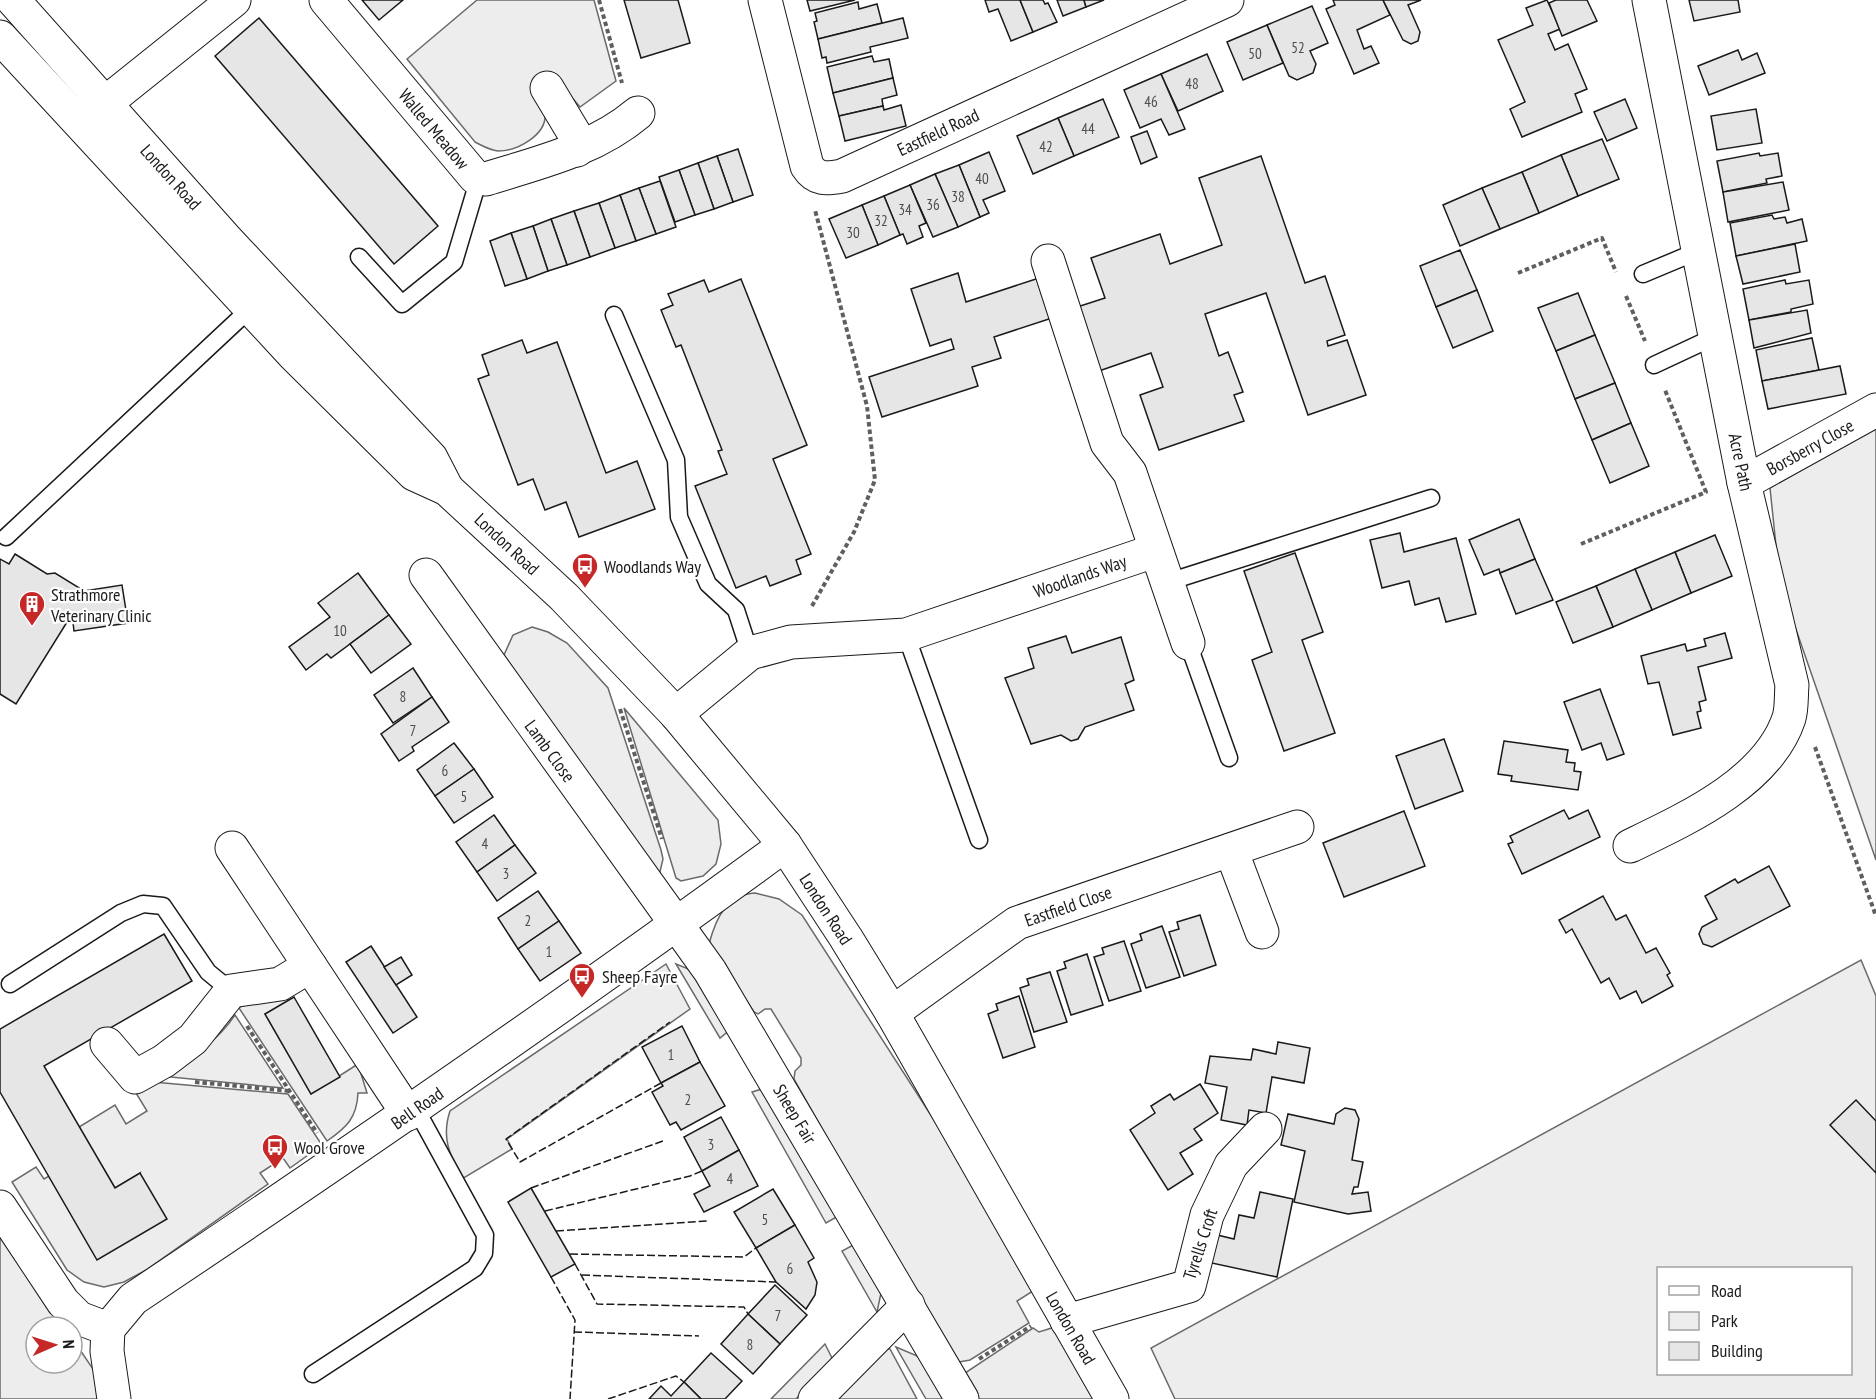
<svg xmlns="http://www.w3.org/2000/svg" width="1876" height="1399" font-family="'PT Sans Narrow',sans-serif">
  <rect width="100%" height="100%" fill="#fff"/>
  <g fill="#ededed" stroke="#6a6a6a" stroke-width="1.5" fill-rule="evenodd">
    <path d="M477 0H594L616 81 580 107 553 75 531 92C536 98 544 104 545 112 548 135 517 151 498 151 489 150 483 146 475 142L407 59Z"/>
    <path d="M1876 427V860L1791 615 1777 555 1770 488Z"/>
    <path d="M532 627 548 632 567 643 608 688 661 850 663 859 659 876 504 655 513 635Z"/>
    <path d="M624 708 718 820 721 844 716 864 703 876 681 881 676 878Z"/>
    <path d="M755 893 779 899 802 915 963 1165 1033 1291 1017 1301 1029 1323 970 1360 959 1362 950 1354 794 1079 795 1071 801 1065V1058L771 1009H765L758 1014 754 1012 709 944C716 918 726 895 755 893Z"/>
    <path d="M1861 960 1876 996V1399H1175L1151 1348ZM1658 1268H1850V1374H1658Z"/>
    <path d="M666 964 690 1009 507 1139 512 1149 462 1179C450 1155 441 1138 450 1111Z"/>
    <path d="M676 964 691 970 731 1029 720 1038Z"/>
    <path d="M269 996 289 1000 265 1014 311 1094 358 1064 367 1093H358C357 1118 346 1128 327 1141L239 1008 251 1000Z"/>
    <path d="M235 1015 283 1088 160 1076C189 1058 216 1044 235 1015Z"/>
    <path d="M153 1082 288 1094 322 1145 290 1168 283 1158 260 1173 268 1184 146 1270 124 1282 104 1287 84 1282 67 1270 12 1182 36 1167 44 1179 49 1176 97 1259 140 1173 115 1188 79 1127 115 1105 126 1124 147 1111 136 1093Z"/>
    <path d="M762 1089 840 1215 826 1223 752 1092Z"/>
    <path d="M0 1233 64 1327H36V1363H72V1338L93 1369 102 1399H0Z"/>
    <path d="M857 1243 881 1293 877 1312 842 1251Z"/>
    <path d="M1055 1327 1095 1399H976L962 1375 1033 1328 1039 1332Z"/>
    <path d="M825 1344 833 1360 796 1399H771Z"/>
    <path d="M896 1347 922 1358 945 1399H926Z"/>
    <path d="M886 1349H890L917 1399H834Z"/>
  </g>
  <g fill="#e6e6e6" stroke="#1a1a1a" stroke-width="1.5">
    <path d="M362 0H403L379 20Z"/>
    <path d="M624 0H678L690 43 641 58Z"/>
    <path d="M807 0H855L810 11Z"/>
    <path d="M985 0H1020L1033 32 1011 41 998 9 989 12Z"/>
    <path d="M1020 0H1043L1045 4 1048 3 1057 22 1033 32Z"/>
    <path d="M1057 0H1084L1086 7 1063 16Z"/>
    <path d="M1084 0H1104L1086 7Z"/>
    <path d="M1333 0H1383L1390 15 1357 30 1364 49 1371 46 1379 63 1354 74 1326 9 1335 5Z"/>
    <path d="M1383 0H1421L1408 5 1420 32 1418 41 1411 44 1403 40Z"/>
    <path d="M1547 0 1560 29 1548 34 1555 50 1568 44 1587 89 1575 94 1582 112 1522 137 1510 109 1525 102 1498 40 1533 25 1526 8Z"/>
    <path d="M1556 0H1587L1597 21 1562 36 1549 3Z"/>
    <path d="M1689 0H1738L1740 12 1694 21Z"/>
    <path d="M858 2 859 9 877 4 882 23 818 39 814 22 817 21 815 13Z"/>
    <path d="M1312 6 1328 43 1310 51 1316 64 1313 73 1297 80 1289 76 1267 25Z"/>
    <path d="M259 18 438 226 394 264 215 56Z"/>
    <path d="M903 18 908 38 870 47 871 52 827 63 826 57 822 58 818 39Z"/>
    <path d="M1267 25 1283 63 1243 80 1227 42Z"/>
    <path d="M1738 50 1742 60 1757 53 1765 73 1709 95 1698 66Z"/>
    <path d="M1207 54 1223 91 1178 111 1161 74Z"/>
    <path d="M872 56 874 62 889 59 893 78 833 93 827 67Z"/>
    <path d="M1161 74 1185 129 1169 135 1161 119 1140 128 1124 90Z"/>
    <path d="M893 78 897 95 882 99 883 106 839 116 833 93Z"/>
    <path d="M1103 99 1119 137 1074 156 1058 118Z"/>
    <path d="M1625 99 1637 128 1607 141 1594 112Z"/>
    <path d="M901 105 906 126 845 141 839 116 883 106 884 110Z"/>
    <path d="M1756 109 1762 143 1717 150 1711 116Z"/>
    <path d="M1058 118 1074 156 1033 174 1017 136Z"/>
    <path d="M1147 131 1157 157 1141 164 1131 137Z"/>
    <path d="M1602 139 1619 179 1578 196 1561 155Z"/>
    <path d="M738 149 753 195 733 202 717 156Z"/>
    <path d="M989 152 1005 191 983 200 989 213 980 217 959 165Z"/>
    <path d="M1759 153 1760 156 1778 153 1782 176 1766 179 1767 183 1723 192 1717 161Z"/>
    <path d="M1561 155 1578 196 1539 213 1522 172Z"/>
    <path d="M717 156 733 202 714 209 698 163Z"/>
    <path d="M1261 156 1305 283 1325 276 1345 335 1327 341 1328 346 1347 340 1366 395 1308 415 1266 293 1205 314 1219 356 1228 352 1243 392 1234 395 1244 421 1159 450 1140 395 1163 387 1151 353 1096 372 1074 308 1105 298 1091 258 1160 234 1170 264 1222 245 1199 178Z"/>
    <path d="M698 163 714 209 695 215 679 170Z"/>
    <path d="M959 165 980 217 958 227 935 174Z"/>
    <path d="M679 170 695 215 675 222 659 177Z"/>
    <path d="M1522 172 1539 213 1500 229 1482 188Z"/>
    <path d="M935 174 958 227 933 237 910 185Z"/>
    <path d="M660 181 676 227 656 234 639 188Z"/>
    <path d="M1783 182 1789 210 1728 222 1723 192Z"/>
    <path d="M910 185 926 223 919 226 923 237 907 244 903 234 900 235 884 196Z"/>
    <path d="M639 188 656 234 636 241 620 195Z"/>
    <path d="M1482 188 1500 229 1460 246 1443 205Z"/>
    <path d="M620 195 636 241 615 248 599 203Z"/>
    <path d="M884 196 900 235 878 245 862 205Z"/>
    <path d="M599 203 615 248 590 257 574 211Z"/>
    <path d="M862 205 878 245 846 258 829 219Z"/>
    <path d="M574 211 590 257 567 265 551 219Z"/>
    <path d="M1772 215 1774 219 1785 217 1787 223 1802 219 1807 241 1736 256 1730 223Z"/>
    <path d="M551 219 567 265 548 271 533 226Z"/>
    <path d="M533 226 548 271 527 279 511 233Z"/>
    <path d="M511 233 527 279 505 286 490 241Z"/>
    <path d="M1795 244 1800 272 1743 284 1736 256Z"/>
    <path d="M1460 250 1477 290 1436 307 1420 266Z"/>
    <path d="M958 273 966 302 1039 278 1052 318 994 337 1001 358 972 367 978 386 882 417 869 377 954 349 951 339 930 346 911 289Z"/>
    <path d="M741 279 807 445 773 459 811 554 796 560 801 574 770 586 766 576 736 588 695 486 727 474 718 451 722 450 681 345 676 347 661 310 673 305 668 294 704 280 709 292Z"/>
    <path d="M1785 280 1786 284 1809 280 1813 304 1791 309V312L1749 320 1743 289Z"/>
    <path d="M1477 290 1493 331 1453 348 1436 307Z"/>
    <path d="M1578 293 1595 335 1556 351 1538 308Z"/>
    <path d="M1807 310 1811 333 1754 348 1749 320Z"/>
    <path d="M1595 335 1615 383 1575 399 1556 351Z"/>
    <path d="M1812 338 1819 370 1762 381 1756 350Z"/>
    <path d="M522 340 527 353 557 342 606 473 637 461 655 509 579 537 566 502 545 510 533 479 518 485 478 379 489 375 482 355Z"/>
    <path d="M1840 366 1846 394 1768 409 1762 381Z"/>
    <path d="M1615 383 1631 423 1592 440 1575 399Z"/>
    <path d="M1631 423 1649 466 1610 483 1592 440Z"/>
    <path d="M1519 519 1535 559 1500 573 1499 569 1484 575 1469 540Z"/>
    <path d="M1400 533 1404 552 1456 538 1476 614 1446 622 1439 598 1415 605 1409 581 1382 588 1370 540Z"/>
    <path d="M1715 535 1732 576 1691 593 1675 552Z"/>
    <path d="M1675 552 1691 593 1652 610 1635 569Z"/>
    <path d="M1295 553 1323 632 1302 640 1335 733 1284 751 1252 660 1272 652 1244 571Z"/>
    <path d="M15 554 47 574 55 573 84 591 122 585 128 623 74 631 72 614 16 704 0 694V559L9 564Z"/>
    <path d="M1535 559 1553 600 1516 614 1500 573Z"/>
    <path d="M1635 569 1652 610 1613 627 1596 586Z"/>
    <path d="M358 573 389 615 331 658 327 654 306 670 289 647 330 617 318 603Z"/>
    <path d="M1596 586 1613 627 1573 643 1556 602Z"/>
    <path d="M389 615 411 644 371 673 350 644Z"/>
    <path d="M1725 633 1732 658 1698 667 1706 700 1699 702 1701 711 1697 712 1701 728 1673 735 1659 682 1648 684 1641 656 1685 644 1687 651 1706 646 1704 639Z"/>
    <path d="M1066 636 1072 653 1121 637 1134 680 1125 684 1134 710 1085 727 1078 739 1071 741 1061 735 1031 744 1005 678 1034 668 1028 648Z"/>
    <path d="M413 668 432 697 393 723 374 695Z"/>
    <path d="M1600 689 1624 754 1607 760 1601 743 1582 750 1564 702Z"/>
    <path d="M432 697 449 722 412 747 414 751 399 761 381 734Z"/>
    <path d="M1444 739 1463 791 1415 809 1396 756Z"/>
    <path d="M1504 741 1568 750 1566 762 1575 763 1574 771 1581 772 1578 790 1511 781 1512 776 1498 774Z"/>
    <path d="M454 743 474 769 435 796 417 770Z"/>
    <path d="M474 769 493 797 454 823 435 796Z"/>
    <path d="M1564 810 1569 819 1588 810 1600 837 1522 874 1508 844 1513 842 1510 836Z"/>
    <path d="M1404 811 1425 866 1344 897 1323 843Z"/>
    <path d="M494 815 515 845 477 872 456 842Z"/>
    <path d="M515 845 536 873 497 901 477 872Z"/>
    <path d="M1769 866 1790 906 1712 947 1703 944 1699 934 1702 927 1717 919 1705 896 1735 879 1738 883Z"/>
    <path d="M538 891 559 921 518 949 498 918Z"/>
    <path d="M1603 896 1616 920 1626 915 1646 953 1656 948 1670 973 1667 975 1673 986 1642 1003 1636 991 1620 999 1609 978 1601 983 1572 929 1566 933 1559 920Z"/>
    <path d="M1200 915 1216 965 1184 976 1169 932 1179 929 1177 922Z"/>
    <path d="M559 921 581 953 540 981 518 949Z"/>
    <path d="M1162 926 1180 977 1146 988 1131 944 1142 940 1140 934Z"/>
    <path d="M164 934 192 981 44 1066 115 1188 140 1173 167 1219 97 1260 0 1092V1029Z"/>
    <path d="M1124 941 1141 991 1109 1001 1094 957 1104 954 1102 948Z"/>
    <path d="M371 946 417 1017 393 1033 346 962Z"/>
    <path d="M1087 954 1103 1005 1071 1015 1057 971 1066 968 1064 962Z"/>
    <path d="M401 957 412 975 396 985 384 967Z"/>
    <path d="M1050 972 1067 1022 1034 1032 1020 988 1029 985 1027 979Z"/>
    <path d="M1019 996 1035 1047 1003 1058 988 1014 998 1010 996 1004Z"/>
    <path d="M294 997 340 1077 311 1094 265 1014Z"/>
    <path d="M682 1026 700 1062 661 1083 642 1047Z"/>
    <path d="M1278 1042 1310 1048 1304 1083 1272 1077 1266 1113 1249 1110 1247 1125 1221 1120 1227 1087 1205 1083 1210 1056 1251 1060 1253 1049 1276 1054Z"/>
    <path d="M700 1062 725 1106 681 1130 676 1122 670 1125 652 1092 663 1086 661 1083Z"/>
    <path d="M1200 1084 1218 1113 1194 1129 1202 1140 1180 1153 1193 1174 1168 1190 1130 1130 1155 1113 1151 1106 1170 1094 1174 1100Z"/>
    <path d="M1856 1100 1876 1121V1173L1830 1125Z"/>
    <path d="M1345 1108 1355 1110 1359 1119 1352 1160 1363 1162 1358 1187H1354L1352 1194 1368 1192 1371 1211 1348 1214 1294 1202 1305 1151 1281 1145 1288 1114 1334 1124 1336 1114Z"/>
    <path d="M721 1117 739 1150 702 1171 684 1137Z"/>
    <path d="M739 1150 758 1186 704 1212 694 1194 710 1186 702 1171Z"/>
    <path d="M531 1188 575 1264 551 1277 508 1202Z"/>
    <path d="M773 1189 795 1225 756 1248 734 1212Z"/>
    <path d="M1260 1192 1293 1199 1277 1277 1207 1262 1213 1234 1234 1239 1239 1215 1254 1218Z"/>
    <path d="M795 1225 814 1258 808 1262 817 1282 815 1295 806 1309 776 1282 756 1248Z"/>
    <path d="M775 1285 807 1315 780 1344 748 1314Z"/>
    <path d="M748 1314 780 1344 753 1374 721 1344Z"/>
    <path d="M711 1353 742 1381 725 1399H701L684 1382Z"/>
    <path d="M684 1382 701 1399H649L661 1386 671 1396Z"/>
  </g>
  <g fill="none" stroke-linecap="round" stroke-linejoin="round">
    <g stroke="#1a1a1a" stroke-width="19">
      <g id="service">
        <path d="M359 257 402 304 454 262 479 178"/>
        <path d="M1643 274 1698 251"/>
        <path d="M614 315 676 460 679 517 708 584 736 610 750 653"/>
        <path d="M1654 365 1716 336"/>
        <path d="M6 537 254 305"/>
        <path d="M1165 583 1431 498"/>
        <path d="M906 635 979 840"/>
        <path d="M1188 643 1229 758"/>
        <path d="M10 984 121 913 143 904 163 906 208 972 231 991"/>
        <path d="M313 1374 475 1268 484 1253 485 1235 416 1109"/>
      </g>
    </g>
    <g stroke="#1a1a1a" stroke-width="35">
      <g id="minor">
        <path d="M326 0 475 177 486 179C540 162 594 150 638 113"/>
        <path d="M765 0 807 166C816 180 826 179 842 176L1227 0"/>
        <path d="M547 88 574 133 577 150"/>
        <path d="M83 121 234 0"/>
        <path d="M1048 261 1107 443 1130 473 1188 643"/>
        <path d="M1744 483 1876 410"/>
        <path d="M426 575 710 971 962 1399"/>
        <path d="M676 714 750 653 791 642 906 635 1154 551"/>
        <path d="M1630 846C1686 819 1768 782 1789 718 1792 708 1791 695 1792 685L1744 483 1649 0"/>
        <path d="M232 848 408 1114"/>
        <path d="M1231 850 1262 932"/>
        <path d="M892 1013 1017 923 1297 827"/>
        <path d="M107 1044 135 1077 164 1061 193 1039 231 991 280 984 310 966"/>
        <path d="M0 1207 63 1302 79 1318 108 1329"/>
        <path d="M1067 1321 1189 1286 1207 1215 1231 1165 1265 1129"/>
        <path d="M114 1399 107 1351 108 1329 133 1299C353 1152 571 1002 785 845"/>
        <path d="M815 1399 908 1305"/>
      </g>
    </g>
    <g stroke="#1a1a1a" stroke-width="35">
      <g id="tertiary">
        <path d="M13 0 225 238 431 458 447 489"/>
        <path d="M0 37 294 355 414 474 447 489 564 597 676 714 785 845 846 938 892 1013 1112 1399"/>
      </g>
    </g>
    <g stroke="#5f5f5f" stroke-width="4" stroke-dasharray="4.5 3" stroke-linecap="butt">
      <path d="M599 0 622 83"/>
      <path d="M1518 273 1602 238 1616 272"/>
      <path d="M1626 296 1645 341"/>
      <path d="M1581 544 1706 492 1665 390"/>
      <path d="M812 606 854 532 875 480 867 406 815 210"/>
      <path d="M620 709 662 839"/>
      <path d="M1815 747 1876 916"/>
      <path d="M247 1026 317 1133"/>
      <path d="M195 1082 289 1091"/>
      <path d="M979 1359 1031 1326"/>
    </g>
    <use href="#service" stroke="#fff" stroke-width="16"/>
    <use href="#minor" stroke="#fff" stroke-width="33"/>
    <use href="#tertiary" stroke="#fff" stroke-width="33"/>
    <g stroke="#1a1a1a" stroke-width="1.5" stroke-dasharray="8 3" stroke-linecap="butt">
      <path d="M661 1083 520 1162 506 1139 670 1022"/>
      <path d="M531 1188 663 1141"/>
      <path d="M545 1211 690 1176 702 1171"/>
      <path d="M556 1231 708 1221"/>
      <path d="M570 1254 744 1257 756 1248"/>
      <path d="M575 1264 597 1304 744 1307 748 1314"/>
      <path d="M582 1275 776 1282"/>
      <path d="M551 1277 575 1320 570 1399"/>
      <path d="M574 1332 699 1336"/>
      <path d="M608 1399 676 1376 684 1382"/>
    </g>
  </g>
  <defs>
    <g id="bus-pin" transform="scale(1.35)"><path d="M0 17L-7.5 6A9.5 9.5 0 1 1 7.5 6Z" fill="#c62828" stroke="#fff"/><path d="M-5-6H5V4H4V6H2V4H-2V6H-4V4H-5ZM-3.5-4V0h7V-4ZM-3.5 1.2v1.5H-2V1.2ZM2 1.2v1.5H3.5V1.2Z" fill="#fff"/></g>
    <g id="building-pin" transform="scale(1.35)"><path d="M0 17L-7.5 6A9.5 9.5 0 1 1 7.5 6Z" fill="#c62828" stroke="#fff"/><path d="M-4-6H4V6H1V3H-1V6H-4ZM-2.5-4.3h1.7v1.8h-1.7ZM.8-4.3h1.7v1.8H.8ZM-2.5-1h1.7V.8h-1.7ZM.8-1h1.7V.8H.8Z" fill="#fff"/></g>
  </defs>
  <g fill-rule="evenodd">
    <use href="#bus-pin" x="585" y="566"/>
    <use href="#building-pin" x="32" y="604"/>
    <use href="#bus-pin" x="582" y="976"/>
    <use href="#bus-pin" x="275" y="1147"/>
  </g>
  <g text-anchor="middle" dominant-baseline="central" stroke-width="4.5" stroke-linejoin="round" paint-order="stroke">
    <g font-size="15" fill="#4d4d4d">
      <text x="1298" y="47">52</text>
      <text x="1255" y="53">50</text>
      <text x="1192" y="83">48</text>
      <text x="1151" y="101">46</text>
      <text x="1088" y="128">44</text>
      <text x="1046" y="146">42</text>
      <text x="982" y="178">40</text>
      <text x="958" y="196">38</text>
      <text x="933" y="204">36</text>
      <text x="905" y="209">34</text>
      <text x="881" y="220">32</text>
      <text x="853" y="232">30</text>
      <text x="340" y="630">10</text>
      <text x="403" y="696">8</text>
      <text x="413" y="730">7</text>
      <text x="445" y="770">6</text>
      <text x="464" y="796">5</text>
      <text x="485" y="843">4</text>
      <text x="506" y="873">3</text>
      <text x="528" y="920">2</text>
      <text x="549" y="951">1</text>
      <text x="671" y="1054">1</text>
      <text x="688" y="1099">2</text>
      <text x="711" y="1144">3</text>
      <text x="730" y="1178">4</text>
      <text x="765" y="1219">5</text>
      <text x="790" y="1268">6</text>
      <text x="778" y="1315">7</text>
      <text x="750" y="1344">8</text>
    </g>
    <g font-size="18" fill="#1a1a1a" stroke="#fff">
      <text transform="translate(434 129) rotate(50)">Walled Meadow</text>
      <text transform="translate(938 132) rotate(-25)">Eastfield Road</text>
      <text transform="translate(171 177) rotate(48)">London Road</text>
      <text transform="translate(1810 447) rotate(-29)">Borsberry Close</text>
      <text transform="translate(1741 462) rotate(78)">Acre Path</text>
      <text transform="translate(507 544) rotate(43)">London Road</text>
      <text transform="translate(1080 576) rotate(-19)">Woodlands Way</text>
      <text transform="translate(550 751) rotate(54)">Lamb Close</text>
      <text transform="translate(1068 906) rotate(-19)">Eastfield Close</text>
      <text transform="translate(826 909) rotate(57)">London Road</text>
      <text transform="translate(417 1108) rotate(-35)">Bell Road</text>
      <text transform="translate(795 1114) rotate(59)">Sheep Fair</text>
      <text transform="translate(1200 1244) rotate(-72)">Tyrells Croft</text>
      <text transform="translate(1071 1328) rotate(60)">London Road</text>
    </g>
    <g font-size="18" fill="#1a1a1a" stroke="#fff" text-anchor="start">
      <text x="604" y="566">Woodlands Way</text>
      <text x="51" y="594">Strathmore<tspan x="51" dy="21">Veterinary Clinic</tspan></text>
      <text x="602" y="976">Sheep Fayre</text>
      <text x="294" y="1147">Wool Grove</text>
    </g>
  </g>
  <rect x="1657" y="1267" width="195" height="108" fill="#ffffff" stroke="#a3a3a3" stroke-width="1.5"/>
  <rect x="1669" y="1286" width="30" height="9" fill="#ffffff" stroke="#a3a3a3" stroke-width="1.5"/>
  <text x="1711" y="1297" font-size="18" fill="#1a1a1a">Road</text>
  <rect x="1669" y="1312" width="30" height="18" fill="#ededed" stroke="#a3a3a3" stroke-width="1.5"/>
  <text x="1711" y="1327" font-size="18" fill="#1a1a1a">Park</text>
  <rect x="1669" y="1342" width="30" height="18" fill="#e6e6e6" stroke="#a3a3a3" stroke-width="1.5"/>
  <text x="1711" y="1357" font-size="18" fill="#1a1a1a">Building</text>
  <g transform="translate(54 1345) rotate(87)"><circle r="28" fill="#ffffff" stroke="#a3a3a3" stroke-width="1.5"/>
  <path d="M0-4.5L10 22L0 15L-10 22Z" fill="#c62828"/>
  <text y="-9" font-size="16" font-weight="bold" text-anchor="middle" fill="#1a1a1a">N</text>
  </g>
</svg>
